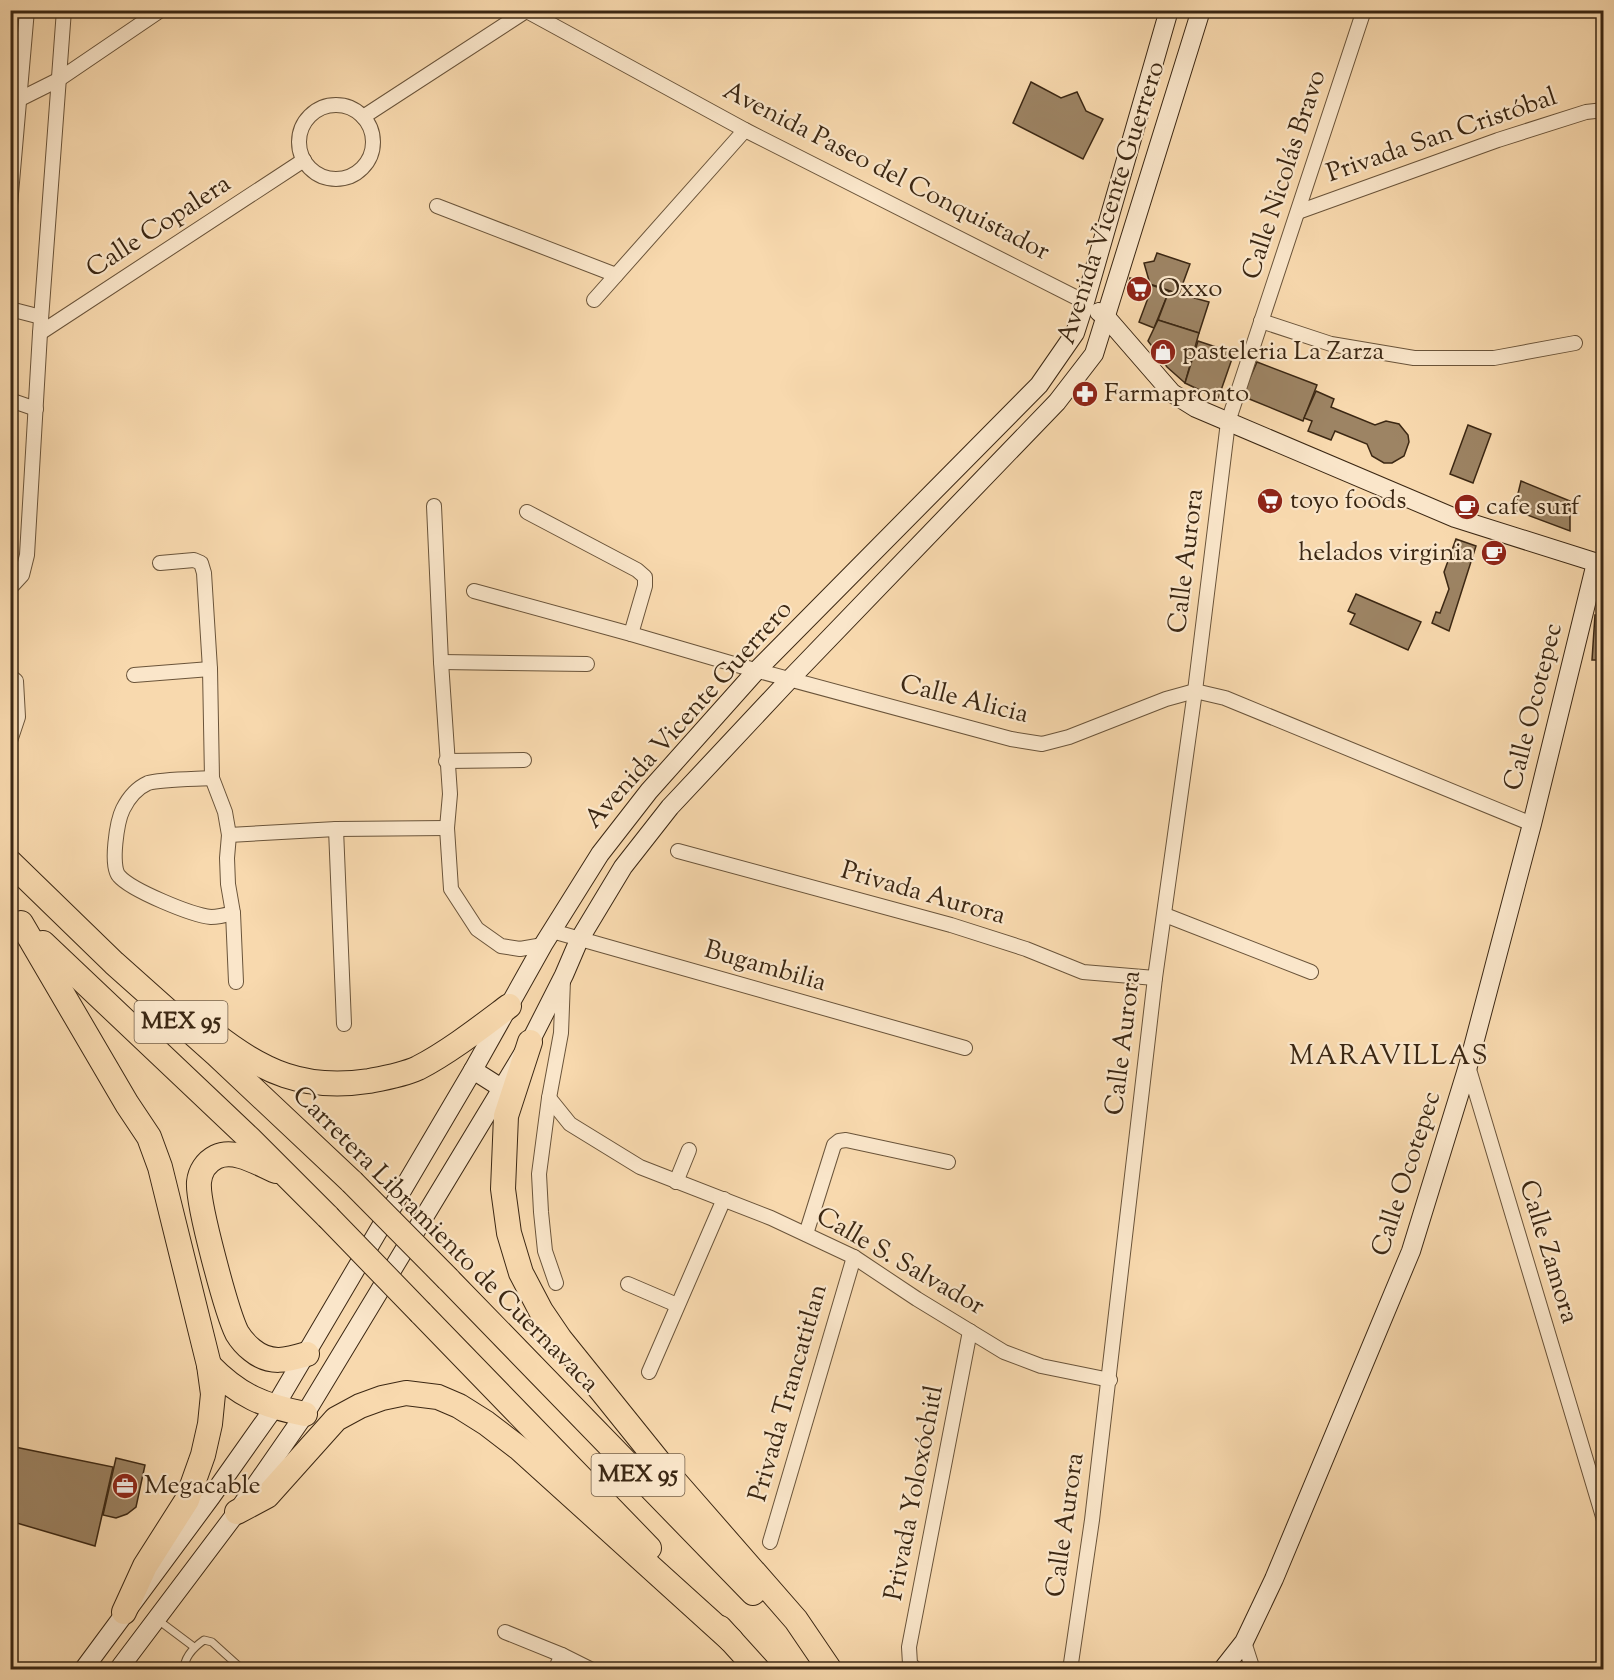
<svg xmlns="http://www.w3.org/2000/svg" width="1614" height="1680" font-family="'Sorts Mill Goudy',serif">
  <rect width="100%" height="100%" fill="#f8d9ae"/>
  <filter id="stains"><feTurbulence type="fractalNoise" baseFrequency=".00333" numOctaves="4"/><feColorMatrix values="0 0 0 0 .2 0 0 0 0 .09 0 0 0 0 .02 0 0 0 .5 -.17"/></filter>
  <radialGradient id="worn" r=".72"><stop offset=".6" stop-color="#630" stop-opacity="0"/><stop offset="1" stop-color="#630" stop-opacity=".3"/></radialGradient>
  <g fill="#9d8464" stroke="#3b2713" stroke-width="1.5">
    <path d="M1031 82 1061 98 1077 92 1086 111 1103 119 1083 159 1013 123Z"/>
    <path d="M1157 253 1190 264 1179 294 1150 284 1144 263 1154 261Z"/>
    <path d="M1130 278 1169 291 1154 328 1139 322 1148 298 1127 290Z"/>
    <path d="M1169 291 1209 302 1199 333 1158 320Z"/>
    <path d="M1158 320 1199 333 1185 383 1167 367 1148 341Z"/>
    <path d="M1198 341 1234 353 1218 399 1185 383Z"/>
    <path d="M1257 362 1317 385 1303 421 1242 396Z"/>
    <path d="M1316 391 1334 399 1331 407 1375 425 1386 421 1399 424 1408 435 1409 442 1404 456 1392 463H1384L1372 456 1367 444 1335 431 1331 440 1308 431 1312 421 1304 418Z"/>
    <path d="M1468 425 1491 434 1473 483 1450 474Z"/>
    <path d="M1521 481 1570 501V531L1514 510Z"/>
    <path d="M1456 539 1476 546 1449 631 1432 623 1436 612 1440 613 1449 589 1444 572Z"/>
    <path d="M1356 594 1421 622 1408 650 1350 624 1355 614 1348 611Z"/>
    <path d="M1595 615H1602L1604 618V660H1592Z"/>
    <path d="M10 1446 113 1467 95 1546 10 1521Z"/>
    <path d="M116 1458 145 1465 136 1507 127 1514 116 1518 103 1515Z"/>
  </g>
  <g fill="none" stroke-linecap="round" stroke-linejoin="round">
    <g stroke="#6a543a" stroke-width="9">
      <g id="lane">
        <path d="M158 1620 194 1647"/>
        <path d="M184 1670C184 1657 194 1647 204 1640L212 1642 243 1670"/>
      </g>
    </g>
    <g stroke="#6a543a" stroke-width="16">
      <g id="street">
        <path d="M525 10 745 130 1085 302"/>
        <path d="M20 99 58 80 161 10"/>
        <circle cx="336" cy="142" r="37"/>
        <path d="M363 117 526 11"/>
        <path d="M10 205 27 10"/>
        <path d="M437 206 616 275"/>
        <path d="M1298 212 1498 140 1586 112 1604 110"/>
        <path d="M594 300 745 130"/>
        <path d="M10 309 41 317"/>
        <path d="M1261 321 1331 344 1414 358H1494L1575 343"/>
        <path d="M40 333 304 160"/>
        <path d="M10 400 36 409"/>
        <path d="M434 506 441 662 450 794 447 828 451 889 477 929 501 946 520 949 543 945"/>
        <path d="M527 512 637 570 645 577V586L631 634"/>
        <path d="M160 563 194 560 201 563 204 573 210 669 212 778 225 812 229 835 227 858 228 884 233 913 236 982"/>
        <path d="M10 588 22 575 27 555 40 333 64 10"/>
        <path d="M474 591 631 634 744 667 1011 739 1042 744 1069 737 1166 699 1195 691 1225 698 1532 824"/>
        <path d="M441 662 587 664"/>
        <path d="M134 675 210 669"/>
        <path d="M10 676 16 681 18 717 10 741"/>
        <path d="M446 761 524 760"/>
        <path d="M212 778C198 779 160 779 148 783 137 788 128 799 123 809 117 821 110 866 119 876 131 890 191 915 211 917 218 917 226 915 233 913"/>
        <path d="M336 829 344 1024"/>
        <path d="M229 835 336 829 447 828"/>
        <path d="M678 851 951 925 1026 949 1083 972 1155 978"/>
        <path d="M1165 915 1311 972"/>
        <path d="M552 931 965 1048"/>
        <path d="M1468 1066 1604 1520"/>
        <path d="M549 1098 570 1124 640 1167 771 1218 854 1257 917 1299 1004 1352 1041 1366 1110 1380"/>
        <path d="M676 1182 689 1150"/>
        <path d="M806 1234 834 1145 839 1141 846 1140 948 1162"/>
        <path d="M556 1283 545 1251 541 1212 539 1174 549 1098 561 1033 563 980"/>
        <path d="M628 1284 677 1305"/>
        <path d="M649 1372 724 1199"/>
        <path d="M770 1542 854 1257"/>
        <path d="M505 1632 562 1655 592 1670"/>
        <path d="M1244 1642 1253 1670"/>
        <path d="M555 1670 562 1655"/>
        <path d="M917 1670 910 1664 909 1647 970 1331"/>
        <path d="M1070 1670 1092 1520 1155 978 1195 691 1228 422 1364 10"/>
      </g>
    </g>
    <g stroke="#3b2713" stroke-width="20">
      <g id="secondary">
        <path d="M1099 312 1106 317 1172 393 1196 408 1455 518 1604 565"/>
        <path d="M473 1070 503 1089"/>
        <path d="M83 1670 211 1497 274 1408 473 1070 543 945 600 854 649 791 757 670 1039 385 1075 333 1085 302 1169 10"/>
        <path d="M118 1670 237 1512 305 1414 530 1042 564 975 579 940 623 867 670 807 790 679 1057 402 1094 354 1201 10"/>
        <path d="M1222 1670 1244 1642 1274 1579 1411 1251 1468 1066 1532 824 1596 563"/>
      </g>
    </g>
    <g stroke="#3b2713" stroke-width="26">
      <g id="highway">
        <path d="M10 862 114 963 216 1054 352 1182"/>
        <path d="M21 923 127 1104 149 1137 160 1167 209 1365 213 1394 210 1424 203 1455 187 1500 145 1566 124 1612"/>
        <path d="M43 943 250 1139 328 1217"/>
        <path d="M213 1033C262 1072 305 1091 369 1081 385 1078 403 1075 418 1068 449 1052 481 1027 509 1006"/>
        <path d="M530 1042 506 1116 503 1189 509 1233 521 1273 541 1311 560 1339 671 1477 796 1620 830 1670"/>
        <path d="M276 1171C259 1164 235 1148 216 1157 206 1162 200 1172 199 1182 197 1203 227 1313 237 1333 240 1338 247 1346 252 1350 270 1365 287 1360 307 1354"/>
        <path d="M448 1279 753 1593"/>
        <path d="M421 1313 649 1548"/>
        <path d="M209 1365C239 1396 264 1406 305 1414"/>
        <path d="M237 1512 267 1496 336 1419 360 1406 382 1398 406 1393 438 1397 459 1406 486 1423 520 1449 731 1640"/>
        <path d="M720 1628 758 1670"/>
      </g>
    </g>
    <use href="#lane" stroke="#fae6ca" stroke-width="7"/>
    <use href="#street" stroke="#fae6ca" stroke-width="14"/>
    <use href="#secondary" stroke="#fae6ca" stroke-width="18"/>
    <use href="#highway" stroke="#f8d9ae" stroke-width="24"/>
    <g stroke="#3b2713" stroke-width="26" stroke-linecap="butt">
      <g id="highway-bridge">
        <path d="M352 1182 448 1279"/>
        <path d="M328 1217 421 1313"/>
      </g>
    </g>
    <use href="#highway-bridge" stroke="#f8d9ae" stroke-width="24"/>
  </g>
  <defs>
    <g id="supermarket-disc" transform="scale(1.35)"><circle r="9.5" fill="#8f2418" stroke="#fae6ca"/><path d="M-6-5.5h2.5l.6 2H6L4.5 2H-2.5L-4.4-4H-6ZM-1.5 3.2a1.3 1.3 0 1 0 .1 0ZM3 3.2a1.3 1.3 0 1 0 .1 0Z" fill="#fff"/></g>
    <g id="shop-disc" transform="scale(1.35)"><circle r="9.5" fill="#8f2418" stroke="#fae6ca"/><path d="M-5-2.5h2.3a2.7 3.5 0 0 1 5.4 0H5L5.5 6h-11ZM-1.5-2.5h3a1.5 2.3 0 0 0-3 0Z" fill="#fff"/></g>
    <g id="pharmacy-disc" transform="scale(1.35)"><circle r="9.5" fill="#8f2418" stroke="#fae6ca"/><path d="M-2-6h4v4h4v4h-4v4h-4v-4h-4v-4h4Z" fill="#fff"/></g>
    <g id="cafe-disc" transform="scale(1.35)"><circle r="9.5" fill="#8f2418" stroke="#fae6ca"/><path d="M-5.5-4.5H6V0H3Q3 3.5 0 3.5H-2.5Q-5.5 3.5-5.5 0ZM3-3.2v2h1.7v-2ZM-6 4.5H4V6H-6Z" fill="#fff"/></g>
    <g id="office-disc" transform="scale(1.35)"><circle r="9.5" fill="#8f2418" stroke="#fae6ca"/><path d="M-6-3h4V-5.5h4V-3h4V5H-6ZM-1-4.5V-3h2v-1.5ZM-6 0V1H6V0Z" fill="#fff"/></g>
  </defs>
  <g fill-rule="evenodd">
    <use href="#supermarket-disc" x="1139" y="289"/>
    <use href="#shop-disc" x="1163" y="352"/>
    <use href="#pharmacy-disc" x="1085" y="394"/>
    <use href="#supermarket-disc" x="1270" y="501"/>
    <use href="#cafe-disc" x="1467" y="507"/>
    <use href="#cafe-disc" x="1494" y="553"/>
    <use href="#office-disc" x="125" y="1486"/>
  </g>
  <g text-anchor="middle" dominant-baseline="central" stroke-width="4.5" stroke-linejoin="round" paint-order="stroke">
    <g fill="#fae6ca" stroke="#74604a" stroke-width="1.5">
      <rect x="134.5" y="1001" width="93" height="42" rx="4.5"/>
      <rect x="591.5" y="1454" width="93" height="42" rx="4.5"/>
    </g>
    <g font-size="24" font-weight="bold" fill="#3b2713">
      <text x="181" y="1022">MEX 95</text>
      <text x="638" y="1475">MEX 95</text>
    </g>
    <g font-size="26" fill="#3b2713" stroke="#fae6ca">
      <text transform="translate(1442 136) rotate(-19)">Privada San Cristóbal</text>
      <text transform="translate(886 172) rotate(27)">Avenida Paseo del Conquistador</text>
      <text transform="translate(1285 175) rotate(-72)">Calle Nicolás Bravo</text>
      <text transform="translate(1112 203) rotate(-72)">Avenida Vicente Guerrero</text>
      <text transform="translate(159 227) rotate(-33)">Calle Copalera</text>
      <text transform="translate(1187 561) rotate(-83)">Calle Aurora</text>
      <text transform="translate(964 700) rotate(14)">Calle Alicia</text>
      <text transform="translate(1534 707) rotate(-76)">Calle Ocotepec</text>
      <text transform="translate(689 715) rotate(-48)">Avenida Vicente Guerrero</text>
      <text transform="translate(923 894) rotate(16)">Privada Aurora</text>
      <text transform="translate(765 967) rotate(16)">Bugambilia</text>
      <text transform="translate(1124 1043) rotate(-83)">Calle Aurora</text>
      <text transform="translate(1407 1174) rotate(-72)">Calle Ocotepec</text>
      <text transform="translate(445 1240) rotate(45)">Carretera Libramiento de Cuernavaca</text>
      <text transform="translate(1548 1252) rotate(73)">Calle Zamora</text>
      <text transform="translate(900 1262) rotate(30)">Calle S. Salvador</text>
      <text transform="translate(789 1393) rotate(-74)">Privada Trancatitlan</text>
      <text transform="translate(915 1493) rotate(-79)">Privada Yoloxóchitl</text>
      <text transform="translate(1066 1525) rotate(-82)">Calle Aurora</text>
    </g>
    <g font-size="26" fill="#3b2713" stroke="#fae6ca" text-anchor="start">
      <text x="1158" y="289">Oxxo</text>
      <text x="1182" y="352">pasteleria La Zarza</text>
      <text x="1104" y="394">Farmapronto</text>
      <text x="1290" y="501">toyo foods</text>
      <text x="1486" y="507">cafe surf</text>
      <text x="1474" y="553" text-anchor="end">helados virginia</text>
      <text x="144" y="1486">Megacable</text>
    </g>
    <g font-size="27" letter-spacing="1.5" fill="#3b2713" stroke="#fae6ca">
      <text x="1389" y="1057">MARAVILLAS</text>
    </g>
  </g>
  <rect width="1614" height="1680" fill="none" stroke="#f8d9ae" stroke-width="36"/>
  <rect x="12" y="12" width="1590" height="1656" fill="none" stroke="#3b2713" stroke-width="3"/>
  <rect x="18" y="18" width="1578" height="1644" fill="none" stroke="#3b2713" stroke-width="1.5"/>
  <rect width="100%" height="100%" filter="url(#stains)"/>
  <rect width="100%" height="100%" fill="url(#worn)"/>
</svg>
